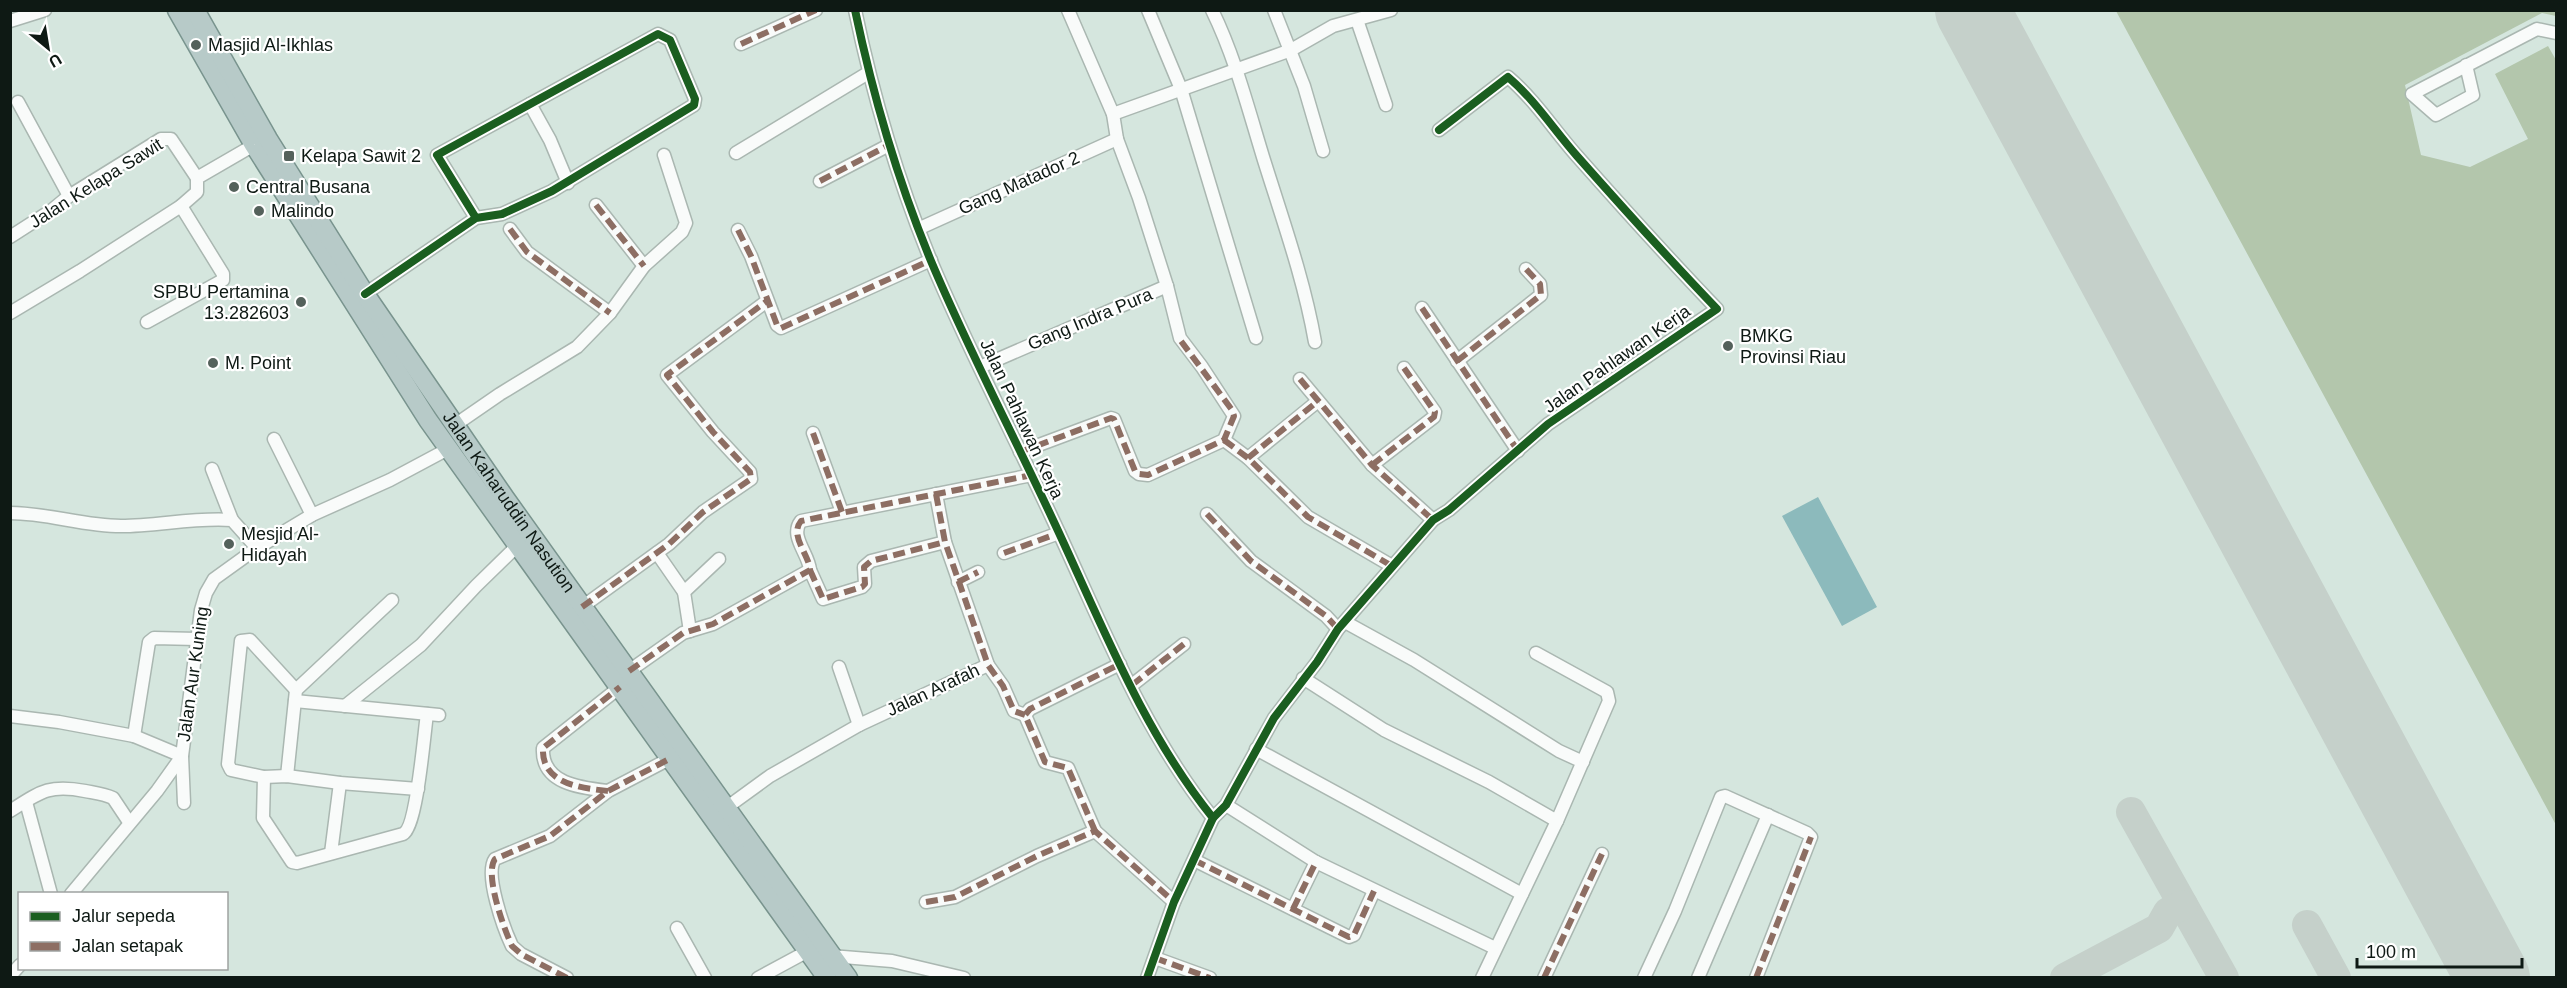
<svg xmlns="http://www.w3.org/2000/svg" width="2567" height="988" font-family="Helvetica,sans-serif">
  <rect width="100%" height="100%" fill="#d5e6de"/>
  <path fill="#b3c6ac" d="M2116 11H2556V16L2542 13 2405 85 2421 155 2470 167 2528 139 2495 74 2548 46 2556 60V825Z"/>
  <path fill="#8cbabc" d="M1818 497 1877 607 1842 626 1782 516Z"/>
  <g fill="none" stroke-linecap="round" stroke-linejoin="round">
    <g stroke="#c5d0ca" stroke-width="30">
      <path d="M2131 812 2224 978"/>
      <path d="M2307 925 2336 978"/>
      <path d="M2481 954 2482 978"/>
      <path d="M2065 978 2159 928 2168 912 2183 905"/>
    </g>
    <path stroke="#c5d0ca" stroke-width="74" d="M1972 10 2493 978"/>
    <g stroke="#aab7b1" stroke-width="15">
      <g id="minor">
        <path d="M855 10C873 96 898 181 931 261 968 349 1013 434 1053 520 1101 622 1142 730 1213 818L1174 902 1147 978"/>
        <path d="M1148 10 1181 89 1256 338"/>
        <path d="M1212 10C1235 57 1248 108 1263 157 1282 218 1304 279 1315 342"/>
        <path d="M1274 10 1304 86 1323 151"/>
        <path d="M1357 20 1386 105"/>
        <path d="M10 21 45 10"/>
        <path d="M741 44 816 10"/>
        <path d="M2466 65 2473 95 2436 115 2412 94 2537 29 2556 33"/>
        <path d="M18 102 69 196"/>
        <path d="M530 104 550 140 568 183"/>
        <path d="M1113 114 1291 50 1333 26 1391 10"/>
        <path d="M736 153 868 73"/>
        <path d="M820 181 889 145"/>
        <path d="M596 205 644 266"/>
        <path d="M920 228 1117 139"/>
        <path d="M510 229 527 252 610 313"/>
        <path d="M738 230 751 256 777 325 781 328 931 260"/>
        <path d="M10 237 52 210 69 196 161 139H171L197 178"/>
        <path d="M365 294 476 218 502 214 552 191 694 105 695 99 670 40 658 34 437 155 476 218"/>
        <path d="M1422 308 1518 451"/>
        <path d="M10 313 80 271 181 206 197 192V178L254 145"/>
        <path d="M147 322 223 280V274L181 206"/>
        <path d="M1457 361 1541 295 1540 284 1526 269"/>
        <path d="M980 367 1167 286"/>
        <path d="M1300 379 1372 465 1433 520"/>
        <path d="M455 425 500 394 577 347 610 313 644 266 682 232 686 223 664 155"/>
        <path d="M813 433 842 512"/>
        <path d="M274 439 312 515"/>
        <path d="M1224 440 1248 458 1308 517 1392 566"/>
        <path d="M1020 452 1111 418 1114 419 1135 471 1139 474 1148 475 1224 440 1234 416 1202 367 1180 338 1167 286 1139 198 1117 139 1113 114 1068 10"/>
        <path d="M1248 458 1318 401"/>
        <path d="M1372 465 1434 417 1435 412 1404 368"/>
        <path d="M212 469 232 520"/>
        <path d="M936 494 945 542 988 665 1003 686 1014 711 1025 715"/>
        <path d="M10 513C48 513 83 526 121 526 158 526 195 517 232 520L257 548"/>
        <path d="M1207 514 1251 561 1326 616 1338 629"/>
        <path d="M657 553 684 592"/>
        <path d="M1004 553 1059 533"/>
        <path d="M810 570 823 599 862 587 865 584 864 567 871 561 945 542"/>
        <path d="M958 582 978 572"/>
        <path d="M582 607 669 544 703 512 751 479 750 472 713 432 667 375 767 301"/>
        <path d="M1345 622 1414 660 1559 751 1583 762"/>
        <path d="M690 631 684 592 719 559"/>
        <path d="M839 667 859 725"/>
        <path d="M629 671 683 633 713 624 810 570C809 554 789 536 801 521L1032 475"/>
        <path d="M1303 678 1384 730 1489 782 1557 821"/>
        <path d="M1132 685 1184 644"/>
        <path d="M296 690 250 640 241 641 228 764 231 770 264 777 287 776 340 783 418 789"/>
        <path d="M295 701 439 715"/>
        <path d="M345 706 421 645 476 586 517 546"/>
        <path d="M10 716 59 722 134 736 182 756 184 803"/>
        <path d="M134 736 149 642 154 638 197 639"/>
        <path d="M1256 749 1522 894"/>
        <path d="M287 776 296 690 392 600"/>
        <path d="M264 777 263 818 292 862 297 863 403 834C417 827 424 734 427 714"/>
        <path d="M608 791C581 788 541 784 543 748L620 687"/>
        <path d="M26 802 51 894"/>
        <path d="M1226 805 1316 862 1495 948"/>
        <path d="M726 808 770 776 859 725 988 665"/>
        <path d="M10 811C40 792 49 784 85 791 95 793 104 794 113 798L129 822"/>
        <path d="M1213 818 1226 805 1274 718 1317 662 1338 629 1433 520 1449 510 1548 424 1717 309C1669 259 1623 208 1577 156 1554 130 1535 100 1508 77L1439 130"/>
        <path d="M1095 831 1068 768 1045 762 1025 715 1030 709 1120 664"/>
        <path d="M331 853 340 783"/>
        <path d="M1194 860 1349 937 1354 935 1374 891"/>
        <path d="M71 894 157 791 182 756 201 610 206 593 214 579 257 548 312 515 390 480 448 449"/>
        <path d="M926 902 955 897 1037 856 1095 831 1174 902"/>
        <path d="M1293 909 1316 862"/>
        <path d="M677 928 705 978"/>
        <path d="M831 956 892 961 964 978"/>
        <path d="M1155 958 1210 978"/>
        <path d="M10 976 20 965"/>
        <path d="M567 978 521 954 512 946C504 929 484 874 495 859L550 836 608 791 671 758"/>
        <path d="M758 978 808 951"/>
        <path d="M1482 978 1557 821 1609 701 1607 692 1536 653"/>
        <path d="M1544 978 1602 854"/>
        <path d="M1644 978 1675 911 1721 797 1725 796 1807 833 1811 837 1756 978"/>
        <path d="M1698 978 1768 815"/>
      </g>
    </g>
    <g stroke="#79948e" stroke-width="21">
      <g id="highway">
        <path d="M177 10 254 145 428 420 827 978"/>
        <path id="s1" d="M195 10 268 139 365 294 505 498 848 978"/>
      </g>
    </g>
    <use href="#minor" stroke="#f9fbfa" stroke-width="12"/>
    <use href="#highway" stroke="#b7cac8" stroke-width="18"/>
    <g stroke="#8d6e63" stroke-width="6" stroke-dasharray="12 6" stroke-linecap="butt">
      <path d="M741 44 816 10"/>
      <path d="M820 181 889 145"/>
      <path d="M596 205 644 266"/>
      <path d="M510 229 527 252 610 313"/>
      <path d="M738 230 751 256 777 325 781 328 931 260"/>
      <path d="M1422 308 1518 451"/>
      <path d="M1457 361 1541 295 1540 284 1526 269"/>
      <path d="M1300 379 1372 465 1433 520"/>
      <path d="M813 433 842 512"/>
      <path d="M1224 440 1248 458 1308 517 1392 566"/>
      <path d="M1020 452 1111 418 1114 419 1135 471 1139 474 1148 475 1224 440 1234 416 1232 410 1181 341"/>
      <path d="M1248 458 1318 401"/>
      <path d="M1372 465 1434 417 1435 412 1404 368"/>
      <path d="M936 494 945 542 988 665 1003 686 1014 711 1025 715"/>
      <path d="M1207 514 1251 561 1326 616 1338 629"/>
      <path d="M1004 553 1059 533"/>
      <path d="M810 570 823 599 862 587 865 584 864 567 871 561 945 542"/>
      <path d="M958 582 978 572"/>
      <path d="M582 607 669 544 703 512 751 479 750 472 713 432 667 375 767 301"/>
      <path d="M629 671 683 633 713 624 810 570C809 554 789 536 801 521L1032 475"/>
      <path d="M1132 685 1184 644"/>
      <path d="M608 791C581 788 541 784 543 748L620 687"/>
      <path d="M1095 831 1068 768 1045 762 1025 715 1030 709 1120 664"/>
      <path d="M1194 860 1349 937 1354 935 1374 891"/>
      <path d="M926 902 955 897 1037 856 1095 831 1174 902"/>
      <path d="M1293 909 1316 862"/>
      <path d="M1155 958 1210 978"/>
      <path d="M567 978 521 954 512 946C504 929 484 874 495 859L550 836 608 791 671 758"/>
      <path d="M1544 978 1602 854"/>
      <path d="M1756 978 1811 837"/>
    </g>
    <g stroke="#fff" stroke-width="11">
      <g id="cycleway">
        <path d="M855 10C873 96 898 181 931 261 968 349 1013 434 1053 520 1101 622 1142 730 1213 818L1174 902 1147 978"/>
        <path d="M365 294 476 218 502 214 552 191 694 105 695 99 670 40 658 34 437 155 476 218"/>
        <path d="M1213 818 1226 805 1274 718 1317 662 1338 629 1433 520 1449 510 1548 424 1717 309C1669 259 1623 208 1577 156 1554 130 1535 100 1508 77L1439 130"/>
      </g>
    </g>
    <use href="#cycleway" stroke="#1b5e20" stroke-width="8"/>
  </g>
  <g fill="#54615b" stroke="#fff" stroke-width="2">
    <circle cx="196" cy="45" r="6"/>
    <rect x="283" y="150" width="12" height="12" rx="3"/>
    <circle cx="234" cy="187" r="6"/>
    <circle cx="259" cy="211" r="6"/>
    <circle cx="301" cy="302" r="6"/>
    <circle cx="1728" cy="346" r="6"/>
    <circle cx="213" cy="363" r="6"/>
    <circle cx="229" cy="544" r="6"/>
  </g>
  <g text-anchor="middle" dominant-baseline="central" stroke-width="4.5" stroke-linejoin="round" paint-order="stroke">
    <g font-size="18" fill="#0e1914" stroke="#fff" text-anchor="start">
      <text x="208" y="45">Masjid Al-Ikhlas</text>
      <text x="301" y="156">Kelapa Sawit 2</text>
      <text x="246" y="187">Central Busana</text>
      <text x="271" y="211">Malindo</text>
      <text x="289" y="292" text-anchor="end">SPBU Pertamina<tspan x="289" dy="21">13.282603</tspan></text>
      <text x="1740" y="336">BMKG<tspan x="1740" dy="21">Provinsi Riau</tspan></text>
      <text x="225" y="363">M. Point</text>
      <text x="241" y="534">Mesjid Al-<tspan x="241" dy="21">Hidayah</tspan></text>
    </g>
    <g font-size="18" fill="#0e1914" stroke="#fff">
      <text transform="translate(96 183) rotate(-32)">Jalan Kelapa Sawit</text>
      <text transform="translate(1019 183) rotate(-24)">Gang Matador 2</text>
      <text transform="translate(1090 319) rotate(-23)">Gang Indra Pura</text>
      <text transform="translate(1617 359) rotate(-35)">Jalan Pahlawan Kerja</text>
      <text transform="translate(1022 419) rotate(65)">Jalan Pahlawan Kerja</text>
      <text stroke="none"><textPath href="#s1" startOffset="584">Jalan Kaharuddin Nasution</textPath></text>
      <text transform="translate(193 674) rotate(-82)">Jalan Aur Kuning</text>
      <text transform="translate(933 690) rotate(-25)">Jalan Arafah</text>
    </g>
  </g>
  <rect width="2567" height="988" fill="none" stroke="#0e1914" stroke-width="24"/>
  <rect x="18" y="892" width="210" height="78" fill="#ffffff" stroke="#9fa3a1" stroke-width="1.5"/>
  <rect x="30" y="912" width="30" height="9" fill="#1b5e20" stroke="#9fa3a1" stroke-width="1.5"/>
  <text x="72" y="922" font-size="18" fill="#0e1914">Jalur sepeda</text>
  <rect x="30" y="942" width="30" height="9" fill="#8d6e63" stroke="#9fa3a1" stroke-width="1.5"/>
  <text x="72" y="952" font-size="18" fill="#0e1914">Jalan setapak</text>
  <g transform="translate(48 48) rotate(150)" stroke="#ffffff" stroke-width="4.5" paint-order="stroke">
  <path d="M0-4.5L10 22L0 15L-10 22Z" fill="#0e1914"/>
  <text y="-9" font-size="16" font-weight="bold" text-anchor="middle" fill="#0e1914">U</text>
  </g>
  <path d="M2357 958v9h165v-9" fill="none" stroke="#0e1914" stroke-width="3"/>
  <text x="2366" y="958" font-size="18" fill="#0e1914" stroke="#ffffff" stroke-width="4.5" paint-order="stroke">100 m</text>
</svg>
